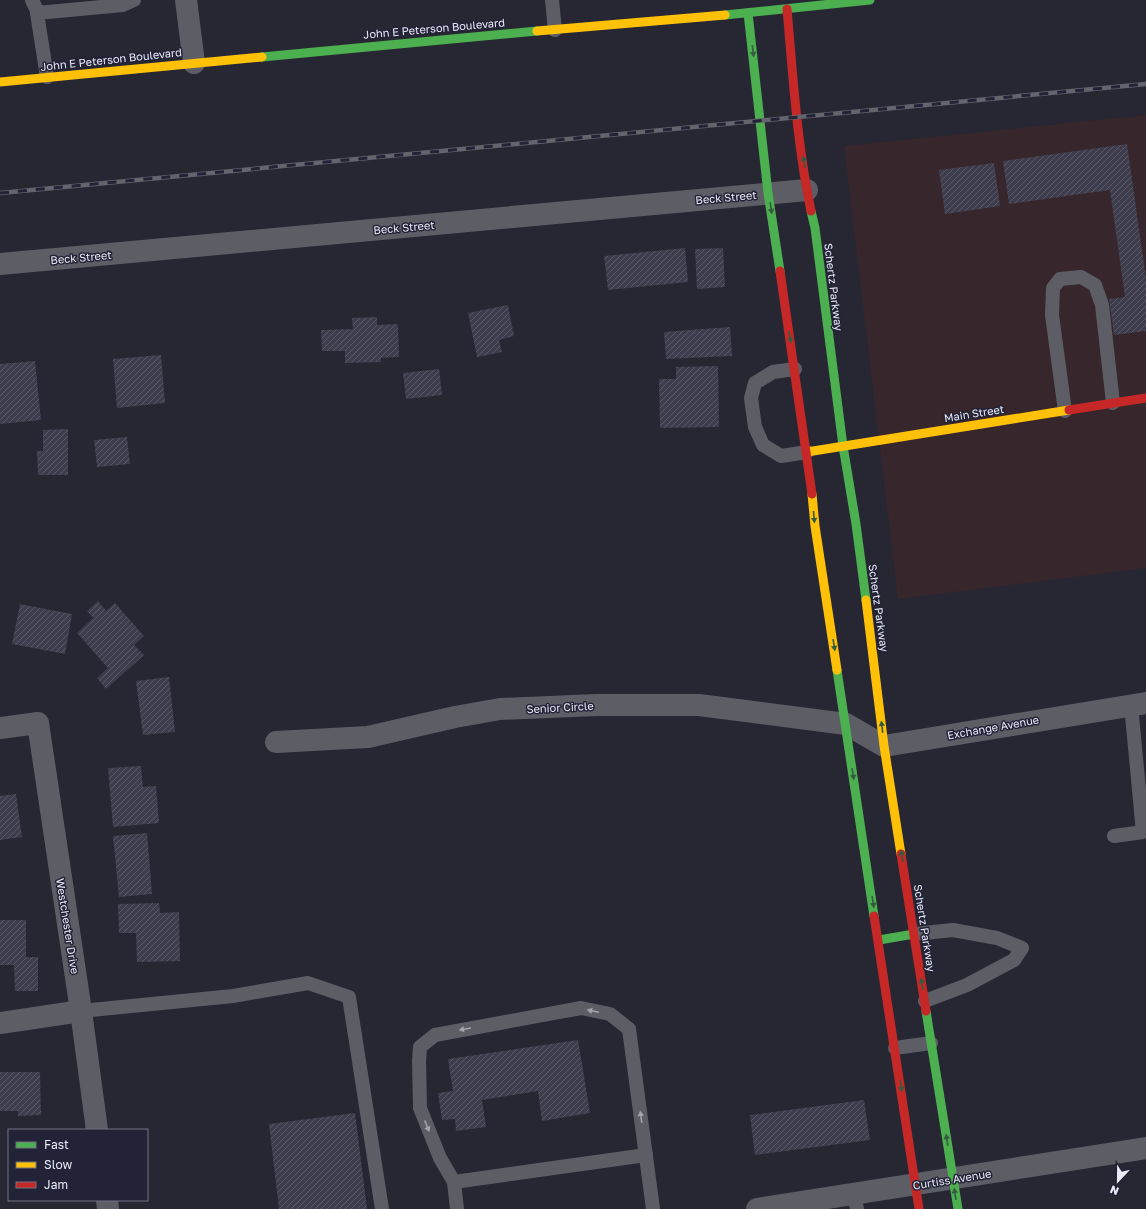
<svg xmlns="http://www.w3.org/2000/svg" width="1146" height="1209" font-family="'Golos Text',sans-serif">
  <defs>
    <pattern id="building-hatch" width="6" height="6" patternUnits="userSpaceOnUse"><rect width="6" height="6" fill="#3d3d4e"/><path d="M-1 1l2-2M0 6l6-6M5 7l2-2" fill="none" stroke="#595968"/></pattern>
  </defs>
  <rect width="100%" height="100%" fill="#262732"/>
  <path fill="#37262b" d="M1146 115V568L898 599 844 146Z"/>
  <g fill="url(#building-hatch)">
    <path d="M1127 144 1146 279V331L1114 335 1109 299 1125 297 1110 190 1009 204 1003 161Z"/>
    <path d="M994 163 1000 206 945 214 939 170Z"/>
    <path d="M685 248 688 282 608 290 604 256Z"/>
    <path d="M723 248 725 287 697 289 695 249Z"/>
    <path d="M508 305 514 336 499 340 502 352 477 357 468 313Z"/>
    <path d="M377 317V325L398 324 399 357 381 358V362L345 363V351H322L321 330 353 329 352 318Z"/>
    <path d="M730 327 732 356 666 359 664 332Z"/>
    <path d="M161 355 165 403 117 408 113 359Z"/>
    <path d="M35 361 41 420 0 424V364Z"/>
    <path d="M718 366 719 427 660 428 659 379H676V367Z"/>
    <path d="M439 369 442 395 406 399 403 373Z"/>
    <path d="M68 429V475H38L37 451H43V430Z"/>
    <path d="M127 437 130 464 97 467 94 440Z"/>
    <path d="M98 601 106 611 115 603 144 636 134 645 144 655 106 689 97 678 108 668 77 633 93 618 87 611Z"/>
    <path d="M20 604 72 614 65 654 12 644Z"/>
    <path d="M169 677 175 732 143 735 136 681Z"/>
    <path d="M141 766 143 787 156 786 159 823 113 827 108 768Z"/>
    <path d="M16 794 22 837 0 840V796Z"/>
    <path d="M147 833 152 894 119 897 113 836Z"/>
    <path d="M159 903 160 913 179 912 180 961 137 962 136 933H119L118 904Z"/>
    <path d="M0 920H26V957H38V991H15L14 965H0Z"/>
    <path d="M578 1040 590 1113 542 1121 538 1091 482 1100 486 1127 456 1131 455 1119 442 1120 438 1093 453 1091 448 1059Z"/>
    <path d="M0 1072H40L41 1115 18 1116V1111H0Z"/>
    <path d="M864 1100 870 1140 755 1155 750 1115Z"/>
    <path d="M355 1113 367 1209H279L269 1124Z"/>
  </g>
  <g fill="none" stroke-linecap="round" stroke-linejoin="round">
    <g stroke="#5d5d66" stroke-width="14">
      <path d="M32 0 38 13"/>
      <path d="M552 0 555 30"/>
      <path d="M47 77 37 13 123 5 134 0"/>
      <path d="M795 369 773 372 755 383 751 398 755 427 763 445 781 456 807 452"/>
      <path d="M1065 411 1052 315 1053 288 1060 279 1081 277 1095 285 1102 305 1113 403"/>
      <path d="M1114 836 1143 832 1131 705"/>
      <path d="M914 934 953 930 997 938 1022 948 1014 960 967 985 925 1001"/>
      <path d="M81 1011 233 996 308 983 349 997 382 1209"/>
      <path d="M895 1048 931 1043"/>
      <path d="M454 1182 646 1155"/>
      <path d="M854 1194 857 1209"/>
      <path d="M457 1209 454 1182 440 1158 420 1108 419 1061 420 1047 435 1035 581 1008 610 1014 629 1029 653 1209"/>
    </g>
    <g stroke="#5d5d66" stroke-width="22">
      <path d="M186 0 194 63"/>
      <path d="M0 264 807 190"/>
      <path d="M0 728 38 723 81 1011 97 1130"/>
      <path d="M276 742 368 737 455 717 500 709 596 705H699L846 724 884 746 1146 703"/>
      <path d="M0 1023 81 1011"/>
      <path d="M107 1200 108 1209"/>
      <path d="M757 1209 1146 1148"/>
    </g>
    <g stroke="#4caf50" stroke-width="9">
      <path d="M748 13 768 193 780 271"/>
      <path d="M725 15 870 0"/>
      <path d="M262 57 537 31"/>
      <path d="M811 211 815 228 843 446 856 524 866 600"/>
      <path d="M837 670 874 916"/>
      <path d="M879 940 914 934"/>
      <path d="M926 1011 958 1209"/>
    </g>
    <g stroke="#ffc107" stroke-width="9">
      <path d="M537 31 725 15"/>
      <path d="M0 82 262 57"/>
      <path d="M807 452 1069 410"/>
      <path d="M812 494 815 526 837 670"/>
      <path d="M866 600 884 746 901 854"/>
    </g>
    <g stroke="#c62828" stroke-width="9">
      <path d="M787 9C793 76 797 145 811 211"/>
      <path d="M780 271 812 494"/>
      <path d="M1069 410 1146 398"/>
      <path d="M901 854 926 1011"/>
      <path d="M874 916 919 1209"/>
    </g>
    <g stroke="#63646d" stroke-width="4.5">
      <path id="rail" d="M0 193 1146 84"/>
    </g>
    <use href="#rail" stroke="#222336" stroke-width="3" stroke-dasharray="9" stroke-linecap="butt"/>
  </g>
  <defs><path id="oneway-solid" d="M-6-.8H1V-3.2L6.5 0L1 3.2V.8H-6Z"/></defs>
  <g fill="#335b40">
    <use href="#oneway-solid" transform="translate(753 51) rotate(83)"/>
    <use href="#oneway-solid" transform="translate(804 162) rotate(-98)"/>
    <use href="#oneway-solid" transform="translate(771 208) rotate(81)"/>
    <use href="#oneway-solid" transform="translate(790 337) rotate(81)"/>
    <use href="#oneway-solid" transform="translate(814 517) rotate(85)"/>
    <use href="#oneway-solid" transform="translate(834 645) rotate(81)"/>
    <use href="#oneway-solid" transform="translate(882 727) rotate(-97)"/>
    <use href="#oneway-solid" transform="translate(853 774) rotate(81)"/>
    <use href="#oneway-solid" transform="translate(902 856) rotate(-99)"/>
    <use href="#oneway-solid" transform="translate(873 902) rotate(81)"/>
    <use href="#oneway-solid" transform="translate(922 984) rotate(-99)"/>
    <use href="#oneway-solid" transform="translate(901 1086) rotate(82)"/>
    <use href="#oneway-solid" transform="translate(947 1140) rotate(-99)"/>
    <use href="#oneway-solid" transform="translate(955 1194) rotate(-99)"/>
  </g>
  <g fill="#a4a4b0">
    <use href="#oneway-solid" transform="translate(593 1011) rotate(-168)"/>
    <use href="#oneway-solid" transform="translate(465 1029) rotate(170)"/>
    <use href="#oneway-solid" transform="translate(641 1117) rotate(-98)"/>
    <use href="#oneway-solid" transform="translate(427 1126) rotate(68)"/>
  </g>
  <g text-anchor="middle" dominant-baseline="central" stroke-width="3" stroke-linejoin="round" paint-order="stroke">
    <g font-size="11" fill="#eaebf9" stroke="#222336">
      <text transform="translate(434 28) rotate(-5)">John E Peterson Boulevard</text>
      <text transform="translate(111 59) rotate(-6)">John E Peterson Boulevard</text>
      <text transform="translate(726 197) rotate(-5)">Beck Street</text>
      <text transform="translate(404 227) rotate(-5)">Beck Street</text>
      <text transform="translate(81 257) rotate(-5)">Beck Street</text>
      <text transform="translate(834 287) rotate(83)">Schertz Parkway</text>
      <text transform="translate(974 413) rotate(-9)">Main Street</text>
      <text transform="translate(879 608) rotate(82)">Schertz Parkway</text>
      <text transform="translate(560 707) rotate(-3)">Senior Circle</text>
      <text transform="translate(993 727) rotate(-10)">Exchange Avenue</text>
      <text transform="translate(68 926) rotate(81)">Westchester Drive</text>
      <text transform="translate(925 928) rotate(81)">Schertz Parkway</text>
      <text transform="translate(952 1179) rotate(-9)">Curtiss Avenue</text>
    </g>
  </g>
  <rect x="8" y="1129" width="140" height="72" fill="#222336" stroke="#727384"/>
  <rect x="16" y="1142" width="20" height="6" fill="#4caf50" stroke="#727384"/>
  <text x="44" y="1149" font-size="12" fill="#eaebf9">Fast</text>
  <rect x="16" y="1162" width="20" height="6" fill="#ffc107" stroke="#727384"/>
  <text x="44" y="1169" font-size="12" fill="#eaebf9">Slow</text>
  <rect x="16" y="1182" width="20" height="6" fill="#c62828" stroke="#727384"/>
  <text x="44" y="1189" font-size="12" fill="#eaebf9">Jam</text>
  <g transform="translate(1118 1181) rotate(202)" stroke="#222336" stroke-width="3" paint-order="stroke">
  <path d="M0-3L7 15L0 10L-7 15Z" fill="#eaebf9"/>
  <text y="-6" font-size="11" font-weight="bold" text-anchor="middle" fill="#eaebf9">N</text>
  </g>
</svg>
